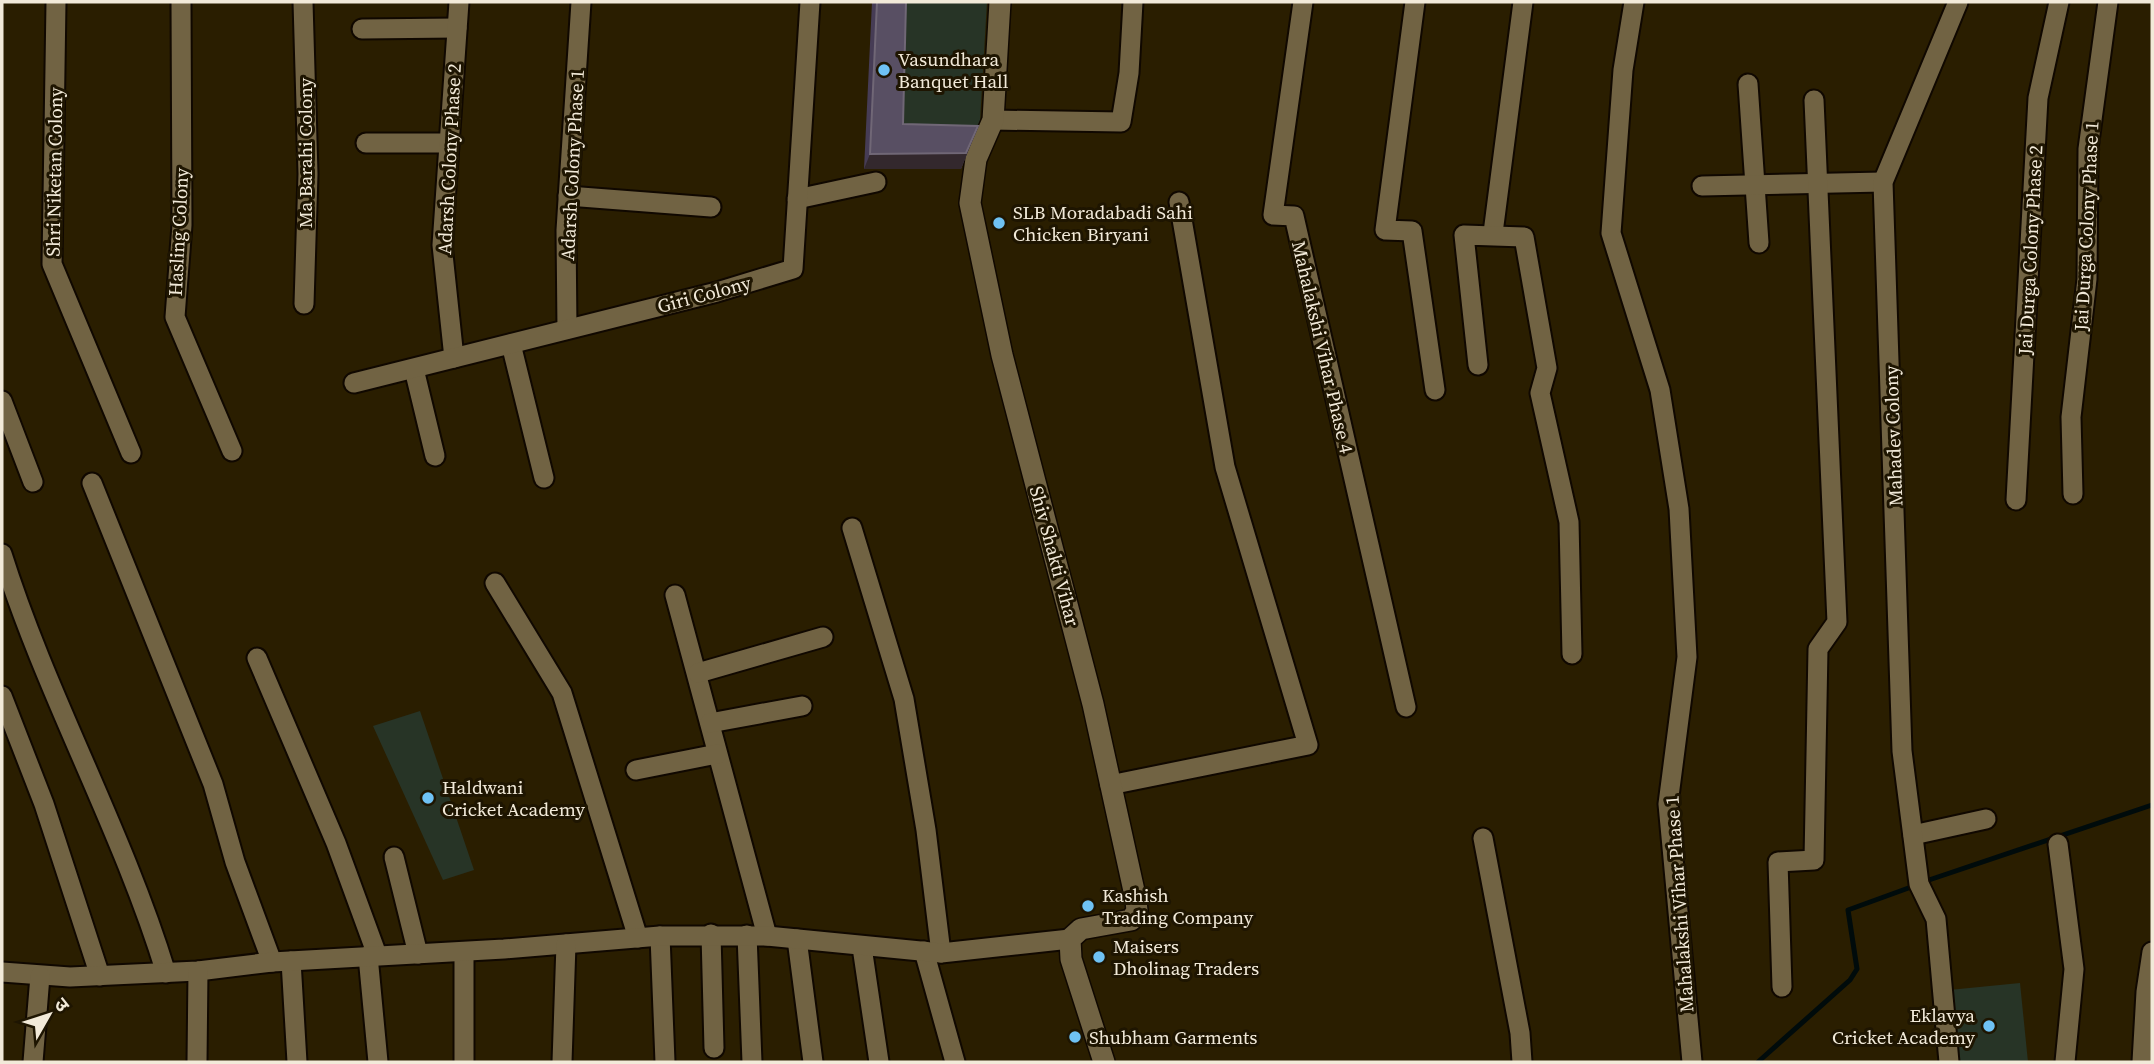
<svg xmlns="http://www.w3.org/2000/svg" width="2154" height="1064" font-family="'Source Serif 4','Noto Sans Devanagari',serif">
  <rect width="100%" height="100%" fill="#2a1e00"/>
  <g fill="#273426">
    <path d="M900 2H987L980 121 972 141 897 139Z"/>
    <path d="M420 711 474 870 443 880 373 726Z"/>
    <path d="M2020 983 2028 1062H1957L1949 990Z"/>
  </g>
  <g fill="none" stroke-linecap="round" stroke-linejoin="round">
    <g stroke="#000b0b" stroke-width="5">
      <path d="M1923 882 2152 805"/>
      <path d="M1758 1062 1850 980 1857 969 1848 910 1914 886"/>
    </g>
    <g stroke="#100800" stroke-width="23">
      <g id="minor">
        <path d="M56 2 52 264 131 453"/>
        <path d="M181 2 182 225 175 317 232 451"/>
        <path d="M303 2 308 174 304 304"/>
        <path d="M1303 2 1273 215 1294 216 1406 707"/>
        <path d="M1415 2 1385 230 1412 231 1435 390"/>
        <path d="M1634 2 1623 70 1611 233 1660 390 1679 509 1687 657 1668 804 1692 1062"/>
        <path d="M362 29 457 28"/>
        <path d="M1748 84 1759 243"/>
        <path d="M993 120 1121 122 1129 73 1133 2"/>
        <path d="M366 143H447"/>
        <path d="M1702 186 1883 182"/>
        <path d="M568 196 711 207"/>
        <path d="M797 199 876 182"/>
        <path d="M1493 233 1523 2"/>
        <path d="M567 329 566 230 581 2"/>
        <path d="M511 344 544 478"/>
        <path d="M454 358 442 245 459 2"/>
        <path d="M1478 365 1464 235 1524 237 1547 368 1540 393 1569 522 1572 654"/>
        <path d="M414 369 435 456"/>
        <path d="M354 383 717 292 793 269 810 2"/>
        <path d="M2 401 33 482"/>
        <path d="M92 483 213 784 235 862 272 962"/>
        <path d="M2073 494 2071 417 2087 279 2088 149 2108 2"/>
        <path d="M2016 500 2038 98 2059 2"/>
        <path d="M852 528 904 699 926 830 941 953"/>
        <path d="M2 554C47 697 122 829 166 973"/>
        <path d="M495 583 562 693 638 938"/>
        <path d="M675 595 767 936"/>
        <path d="M257 658 336 843 377 955"/>
        <path d="M698 673 823 637"/>
        <path d="M2 696 44 804 100 976"/>
        <path d="M710 723 802 706"/>
        <path d="M636 770 717 754"/>
        <path d="M1110 785 1308 745 1225 467 1179 202"/>
        <path d="M1913 835 1986 819"/>
        <path d="M1483 838 1520 1033 1522 1062"/>
        <path d="M2058 844 2074 969 2065 1062"/>
        <path d="M394 857 418 954"/>
        <path d="M711 934 714 1048"/>
        <path d="M747 935 752 1062"/>
        <path d="M660 936 665 1062"/>
        <path d="M797 939 813 1062"/>
        <path d="M862 947 879 1062"/>
        <path d="M924 951 955 1062"/>
        <path d="M464 952V1062"/>
        <path d="M368 956 378 1062"/>
        <path d="M291 961 297 1062"/>
        <path d="M2 972 70 977 198 971 272 962 504 949 660 936H767L941 953 1070 939"/>
        <path d="M1782 987 1778 862 1814 860 1818 649 1837 622 1814 100"/>
        <path d="M33 1062 40 976"/>
        <path d="M197 1062 198 971"/>
        <path d="M562 1062 566 944"/>
        <path d="M1949 1062 1936 919 1919 884 1902 751 1883 182 1958 2"/>
        <path d="M2142 1062 2146 992 2152 952"/>
      </g>
    </g>
    <g stroke="#100800" stroke-width="24">
      <path id="tertiary" d="M1000 2 993 120 976 159 970 203 1002 355 1093 704 1136 900 1137 911 1131 920 1081 929 1070 939 1071 959 1104 1062"/>
    </g>
    <use href="#minor" stroke="#716343" stroke-width="19"/>
    <use href="#tertiary" stroke="#716343" stroke-width="21"/>
  </g>
  <path fill="#463c55" d="M872 2H906L903 124 978 126 961 169H864Z"/>
  <path fill="#33282d" d="M978 126 961 169H864L870 154Z"/>
  <path fill="#584f63" stroke="#706776" stroke-width="2" d="M877 2H906L903 124 978 126 966 153 870 154Z"/>
  <g fill="#6fc2f4" stroke="#1e1501" stroke-width="2.5">
    <circle cx="884" cy="70" r="7"/>
    <circle cx="999" cy="223" r="7"/>
    <circle cx="428" cy="798" r="7"/>
    <circle cx="1088" cy="906" r="7"/>
    <circle cx="1099" cy="957" r="7"/>
    <circle cx="1989" cy="1026" r="7"/>
    <circle cx="1075" cy="1037" r="7"/>
  </g>
  <g text-anchor="middle" dominant-baseline="central" stroke-width="6" stroke-linejoin="round" paint-order="stroke">
    <g font-size="19" fill="#f2ead9" stroke="#1e1501" text-anchor="start">
      <text x="898" y="59">Vasundhara<tspan x="898" dy="22">Banquet Hall</tspan></text>
      <text x="1013" y="212">SLB Moradabadi Sahi<tspan x="1013" dy="22">Chicken Biryani</tspan></text>
      <text x="442" y="787">Haldwani<tspan x="442" dy="22">Cricket Academy</tspan></text>
      <text x="1102" y="895">Kashish<tspan x="1102" dy="22">Trading Company</tspan></text>
      <text x="1113" y="946">Maisers<tspan x="1113" dy="22">Dholinag Traders</tspan></text>
      <text x="1975" y="1015" text-anchor="end">Eklavya<tspan x="1975" dy="22">Cricket Academy</tspan></text>
      <text x="1089" y="1037">Shubham Garments</text>
    </g>
    <g font-size="19" fill="#f2ead9" stroke="#1e1501">
      <text transform="translate(305 153) rotate(-90)">Ma Barahi Colony</text>
      <text transform="translate(449 159) rotate(-87)">Adarsh Colony Phase 2</text>
      <text transform="translate(572 165) rotate(-87)">Adarsh Colony Phase 1</text>
      <text transform="translate(54 172) rotate(-89)">Shri Niketan Colony</text>
      <text transform="translate(2086 226) rotate(-87)">Jai Durga Colony Phase 1</text>
      <text transform="translate(178 232) rotate(-87)">Hasling Colony</text>
      <text transform="translate(2030 250) rotate(-87)">Jai Durga Colony Phase 2</text>
      <text transform="translate(704 294) rotate(-15)">Giri Colony</text>
      <text transform="translate(1323 347) rotate(77)">Mahalakshi Vihar Phase 4</text>
      <text transform="translate(1893 436) rotate(-92)">Mahadev Colony</text>
      <text transform="translate(1055 556) rotate(75)">Shiv Shakti Vihar</text>
      <text transform="translate(1679 904) rotate(-94)">Mahalakshi Vihar Phase 1</text>
    </g>
  </g>
  <rect width="2154" height="1064" fill="none" stroke="#f2ead9" stroke-width="7"/>
  <g transform="translate(49 1015) rotate(51)" stroke="#1e1501" stroke-width="5" paint-order="stroke">
  <path d="M0-5L12 26L0 18L-12 26Z" fill="#f2ead9"/>
  <text y="-10" font-size="19" font-weight="bold" text-anchor="middle" fill="#f2ead9">उ</text>
  </g>
</svg>
